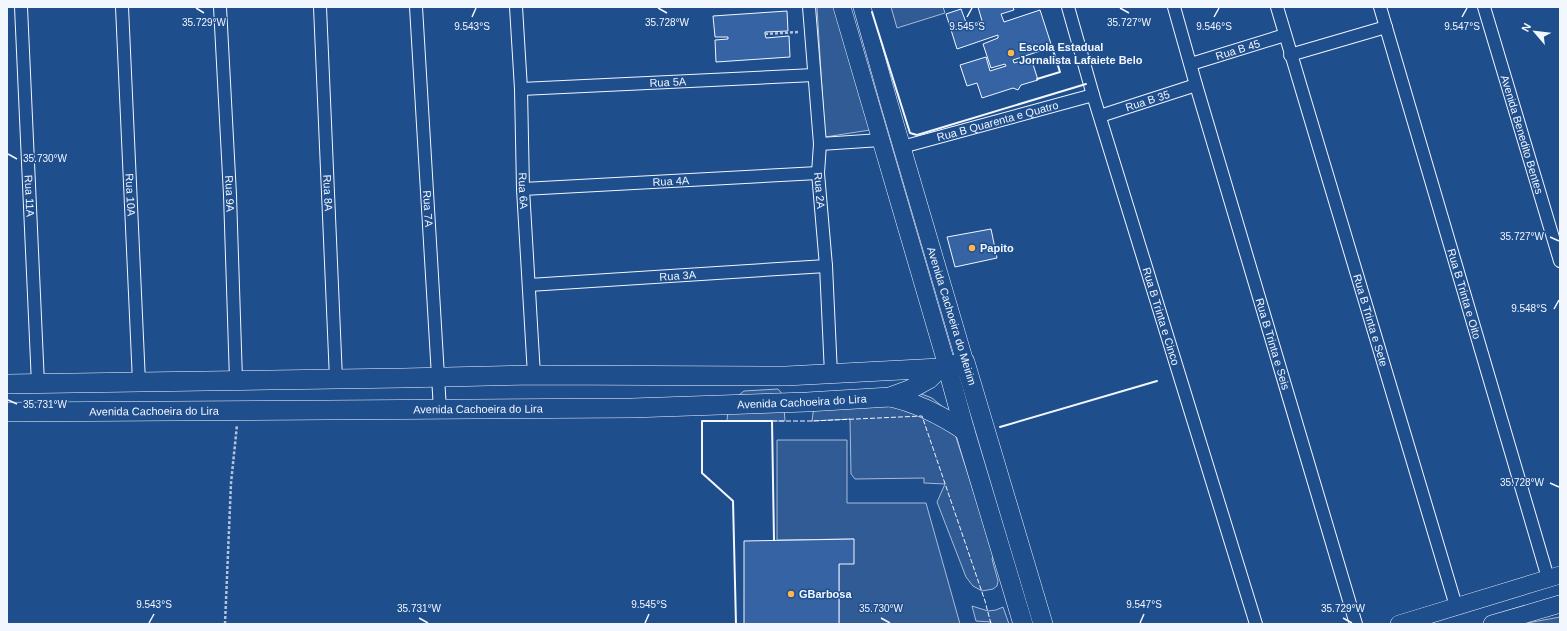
<svg xmlns="http://www.w3.org/2000/svg" width="1567" height="631" font-family="Arial,sans-serif">
  <rect width="100%" height="100%" fill="#1f4e8c"/>
  <g fill="#305b95" stroke="#a8bbd7">
    <path d="M817 7H835L870 130 825 137Z"/>
    <path d="M891 7H943L945 13 897 28Z"/>
    <path d="M778 389 783 395 785 421H727L728 409 734 399 744 391Z"/>
    <path d="M919 393 932 398 944 408 951 422 994 554 992 559 998 581 997 586 993 589 982 591 973 586 966 577 937 502 945 484 924 483V478L855 479 851 474 850 419 812 421 813 413 817 404Z"/>
    <path d="M777 440H847V503H926L960 624H839V564L854 539 777 540Z"/>
    <path d="M972 606 988 611 996 610 1003 607 1009 624H991V622L976 621Z"/>
    <path d="M1560 617V624H1522Z"/>
  </g>
  <g fill="#3563a3" stroke="#f2f6ff">
    <path d="M978 7H1013L1014 10 1001 14 1004 22 1040 10 1052 47 1013 60 1014 63 1031 58 1038 80 1021 85 1018 90 1013 88 982 98 977 83 967 86 960 65 986 57 990 71 1006 66 1005 64 991 68 983 44 998 38V35L957 49 946 14 961 9 967 25 982 21Z"/>
    <path d="M787 11 788 31 765 32V34L766 38 789 36 790 57 716 62 715 40 728 39V37H715L713 16Z"/>
    <path d="M991 229 997 258 955 267 947 237Z"/>
    <path d="M854 539V564H839V624H744V541Z"/>
  </g>
  <g fill="none" stroke-linecap="round" stroke-linejoin="round">
    <g stroke="#f2f6ff" stroke-width="14">
      <g id="street">
        <path id="s1" d="M21 7 38 384"/>
        <path id="s2" d="M122 7 139 382"/>
        <path id="s3" d="M220 7 230 195 236 380"/>
        <path id="s4" d="M320 7 336 379"/>
        <path id="s5" d="M416 7 440 410"/>
        <path id="s6" d="M516 7 521 89 523 189 534 375"/>
        <path id="s7" d="M809 7 820 144 818 173 826 266 831 374"/>
        <path id="s8" d="M1068 7 1093 95 1256 624"/>
        <path id="s9" d="M1174 7 1196 85 1356 624"/>
        <path id="s10" d="M1277 7 1456 606"/>
        <path id="s11" d="M1380 7 1548 578"/>
        <path id="s12" d="M1484 7 1560 261"/>
        <path d="M1290 55 1386 27"/>
        <path id="s13" d="M1191 64 1285 35"/>
        <path id="s14" d="M521 89 814 75"/>
        <path id="s15" d="M1100 116 1196 85"/>
        <path d="M820 144 881 140"/>
        <path id="s16" d="M902 147 1093 95"/>
        <path id="s17" d="M523 189 818 173"/>
        <path id="s18" d="M529 285 826 266"/>
      </g>
    </g>
    <g stroke="#f2f6ff" stroke-width="18">
      <g id="secondary">
        <path d="M842 7 947 366"/>
        <path d="M862 7 889 103 965 362"/>
        <path d="M1399 624 1560 575"/>
        <path d="M1492 624 1560 604"/>
      </g>
    </g>
    <g stroke="#f2f6ff" stroke-width="20">
      <g id="primary">
        <path d="M947 366 965 431 1023 624"/>
        <path d="M7 384 403 378 534 375 786 376 940 368 965 362 1043 624"/>
        <path d="M890 397C918 403 941 415 965 431"/>
        <path id="s19" d="M7 412 632 408 807 402 890 397 909 390 929 379 940 368"/>
      </g>
    </g>
    <g stroke="#b3c4dc" stroke-width="2.5" stroke-dasharray="3 2" stroke-linecap="butt">
      <path d="M765 34 799 32"/>
      <path d="M225 624 231 483 237 425"/>
    </g>
    <use href="#street" stroke="#1f4e8c" stroke-width="12"/>
    <use href="#secondary" stroke="#1f4e8c" stroke-width="17"/>
    <use href="#primary" stroke="#1f4e8c" stroke-width="19"/>
    <path stroke="#f2f6ff" stroke-width="1" stroke-dasharray="5 2" stroke-linecap="butt" d="M772 421H812L922 416 985 601 991 624"/>
    <g stroke="#f2f6ff" stroke-width="2">
      <path d="M872 12 910 133 917 135 1086 84"/>
      <path d="M1037 79 1060 72 1052 47"/>
      <path d="M1000 427 1157 381"/>
      <path d="M736 624 733 501 702 473V421H772L774 540"/>
    </g>
  </g>
  <path fill="none" stroke="#f2f6ff" stroke-width="1.5" d="M196 8 204 13M658 8 667 13M1120 8 1129 13M472 17 476 8M967 17 972 8M1214 17 1219 8M1462 17 1467 8M8 154 17 159M1550 237 1559 241M1554 309 1559 300M8 400 17 404M1550 483 1559 487M419 618 428 623M881 618 890 623M1343 618 1352 623M149 623 154 614M645 623 649 614M1140 623 1144 614"/>
  <g fill="#ffb74d" stroke="#1f4e8c" stroke-width="1.5">
    <circle cx="1011" cy="53" r="4"/>
    <circle cx="972" cy="248" r="4"/>
    <circle cx="791" cy="594" r="4"/>
  </g>
  <g text-anchor="middle" dominant-baseline="central" stroke-width="3" stroke-linejoin="round" paint-order="stroke">
    <g font-size="11" font-weight="bold" fill="#f2f6ff" stroke="#1f4e8c" text-anchor="start">
      <text x="1019" y="47">Escola Estadual<tspan x="1019" dy="13">Jornalista Lafaiete Belo</tspan></text>
      <text x="980" y="248">Papito</text>
      <text x="799" y="594">GBarbosa</text>
    </g>
    <g font-size="11" fill="#f2f6ff" stroke="#1f4e8c">
      <text stroke="none"><textPath href="#s13" startOffset="49">Rua B 45</textPath></text>
      <text stroke="none"><textPath href="#s14" startOffset="147">Rua 5A</textPath></text>
      <text stroke="none"><textPath href="#s15" startOffset="50">Rua B 35</textPath></text>
      <text stroke="none"><textPath href="#s16" startOffset="99">Rua B Quarenta e Quatro</textPath></text>
      <text stroke="none"><textPath href="#s12" startOffset="133">Avenida Benedito Bentes</textPath></text>
      <text stroke="none"><textPath href="#s17" startOffset="148">Rua 4A</textPath></text>
      <text stroke="none"><textPath href="#s6" startOffset="184">Rua 6A</textPath></text>
      <text stroke="none"><textPath href="#s7" startOffset="184">Rua 2A</textPath></text>
      <text stroke="none"><textPath href="#s3" startOffset="187">Rua 9A</textPath></text>
      <text stroke="none"><textPath href="#s4" startOffset="186">Rua 8A</textPath></text>
      <text stroke="none"><textPath href="#s2" startOffset="188">Rua 10A</textPath></text>
      <text stroke="none"><textPath href="#s1" startOffset="189">Rua 11A</textPath></text>
      <text stroke="none"><textPath href="#s5" startOffset="202">Rua 7A</textPath></text>
      <text stroke="none"><textPath href="#s18" startOffset="149">Rua 3A</textPath></text>
      <text stroke="none"><textPath href="#s11" startOffset="299">Rua B Trinta e Oito</textPath></text>
      <text transform="translate(952 316) rotate(73)">Avenida Cachoeira do Meirim</text>
      <text stroke="none"><textPath href="#s8" startOffset="323">Rua B Trinta e Cinco</textPath></text>
      <text stroke="none"><textPath href="#s10" startOffset="327">Rua B Trinta e Sete</textPath></text>
      <text stroke="none"><textPath href="#s9" startOffset="351">Rua B Trinta e Seis</textPath></text>
      <text stroke="none"><textPath href="#s19" startOffset="795">Avenida Cachoeira do Lira</textPath></text>
      <text stroke="none"><textPath href="#s19" startOffset="471">Avenida Cachoeira do Lira</textPath></text>
      <text stroke="none"><textPath href="#s19" startOffset="147">Avenida Cachoeira do Lira</textPath></text>
    </g>
  </g>
  <g font-size="10" text-anchor="middle" fill="#f2f6ff" stroke="#1f4e8c" stroke-width="3" stroke-linejoin="round" paint-order="stroke">
    <text x="204" y="26">35.729°W</text>
    <text x="667" y="26">35.728°W</text>
    <text x="1129" y="26">35.727°W</text>
    <text x="472" y="30">9.543°S</text>
    <text x="967" y="30">9.545°S</text>
    <text x="1214" y="30">9.546°S</text>
    <text x="1462" y="30">9.547°S</text>
    <text x="45" y="162">35.730°W</text>
    <text x="1522" y="240">35.727°W</text>
    <text x="1529" y="312">9.548°S</text>
    <text x="45" y="408">35.731°W</text>
    <text x="1522" y="486">35.728°W</text>
    <text x="154" y="608">9.543°S</text>
    <text x="649" y="608">9.545°S</text>
    <text x="1144" y="608">9.547°S</text>
    <text x="419" y="612">35.731°W</text>
    <text x="881" y="612">35.730°W</text>
    <text x="1343" y="612">35.729°W</text>
  </g>
  <rect width="1567" height="631" fill="none" stroke="#f2f6ff" stroke-width="16"/>
  <g transform="translate(1535 32) rotate(298)" stroke="#1f4e8c" stroke-width="3" paint-order="stroke">
  <path d="M0-3L7 15L0 10L-7 15Z" fill="#f2f6ff"/>
  <text y="-6" font-size="11" font-weight="bold" text-anchor="middle" fill="#f2f6ff">N</text>
  </g>
</svg>
